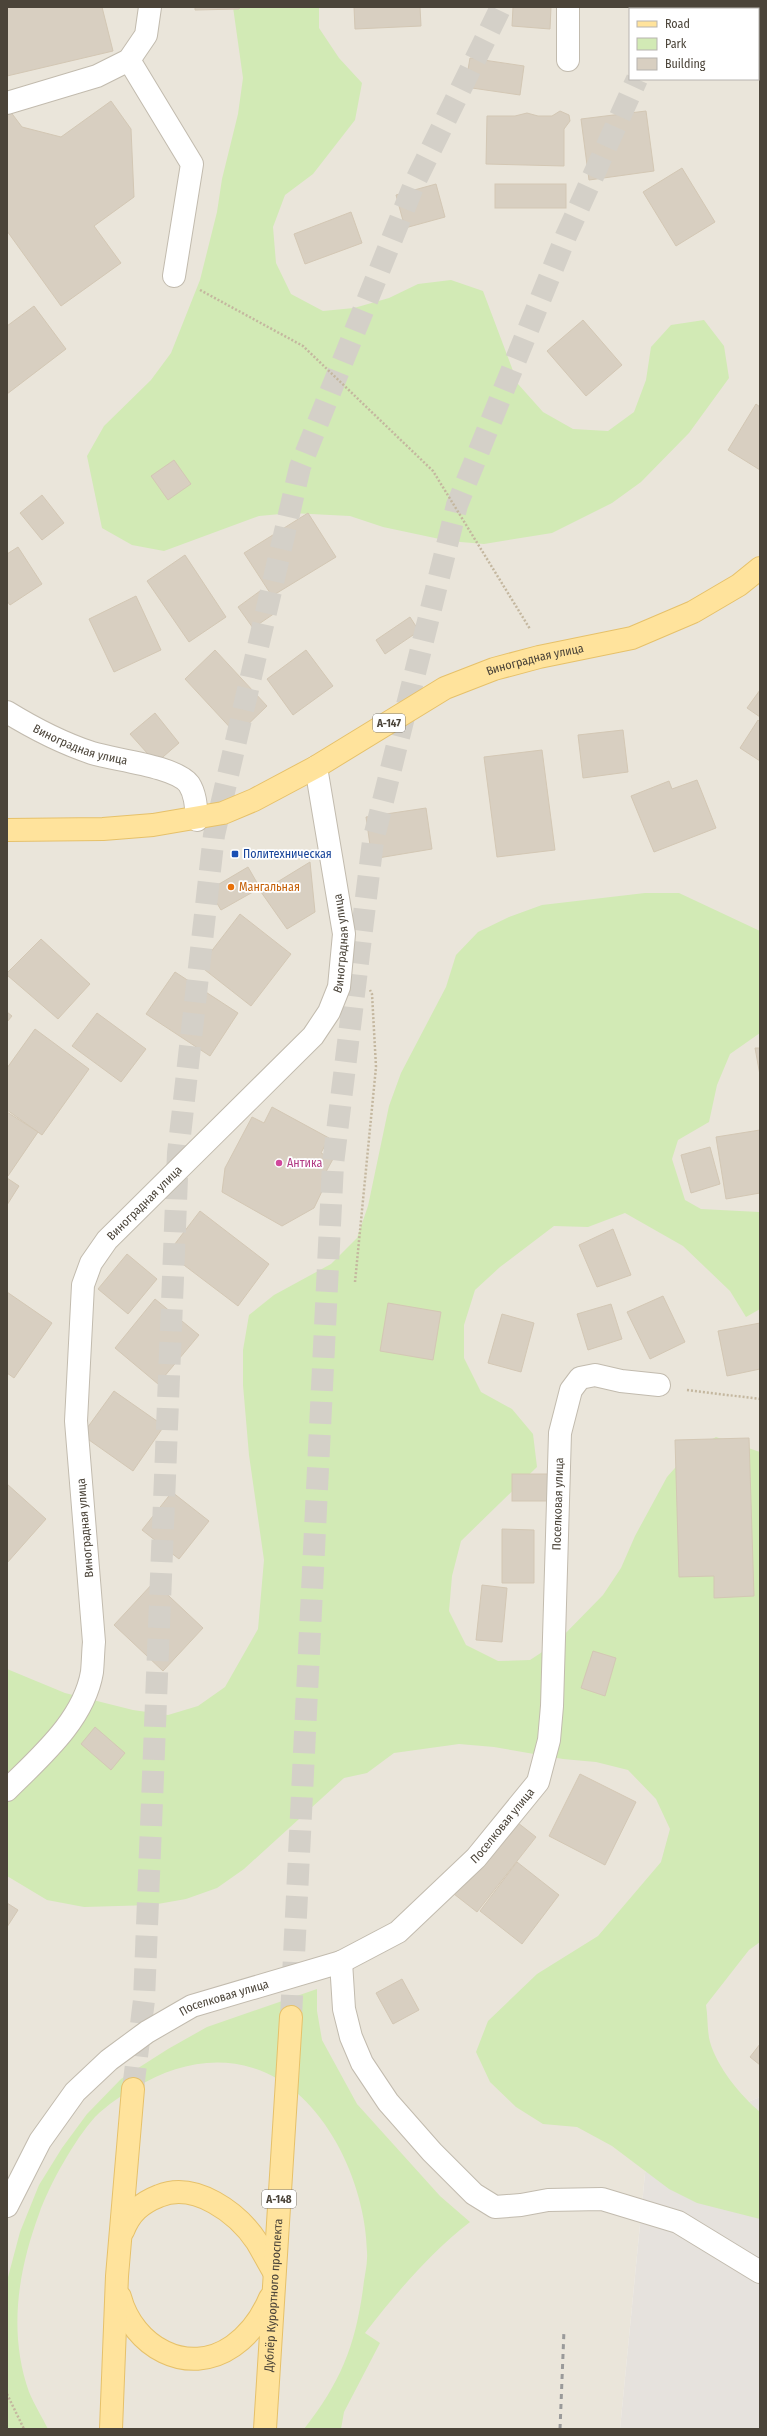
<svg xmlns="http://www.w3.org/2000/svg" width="767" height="2436" font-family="'Fira Sans Condensed',sans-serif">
  <rect width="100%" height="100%" fill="#f6f3ec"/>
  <path fill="#eae5da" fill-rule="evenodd" d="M7 7H760V2097L648 2143 620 2429H7ZM630 9H758V79H630Z"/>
  <path fill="#e6e2dd" d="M760 2097V2429H620L648 2143Z"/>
  <g fill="#d2eab5">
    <path d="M233 7H319V28L339 58 362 83 355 120 313 174 285 195 273 227 276 263 291 294 323 311 354 308 389 298 418 284 451 280 483 291 518 384 543 412 573 429 608 431 634 412 646 380 651 347 671 325 704 320 724 346 729 378 689 433 641 482 612 503 552 533 484 544 449 541 383 527 350 516 291 513 259 516 164 551 132 545 102 528 87 456 104 426 151 380 171 353 200 280 217 212 222 179 238 114 243 78Z"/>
    <path d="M645 893H679L760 931V1033L730 1054 717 1085 709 1122 678 1140 672 1159 685 1200 701 1209 759 1212 760 1309 746 1317 730 1291 683 1246 625 1213 588 1227 554 1226 500 1267 475 1290 464 1325V1358L481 1392 512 1409 533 1434 537 1467 461 1541 452 1576 449 1611 466 1645 498 1661 530 1660 556 1643 603 1595 621 1568 635 1536 667 1477 689 1452 716 1437 760 1452V1942L749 1950 706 2005C708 2017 707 2031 710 2042 717 2067 741 2096 760 2112V2219L697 2203 669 2189 612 2146 577 2127 543 2124 516 2107 490 2082 476 2052 488 2021 537 1974 598 1936 661 1862 670 1829 656 1799 628 1770 596 1762 563 1759 494 1747 459 1744 394 1753 367 1773 344 1778 244 1869 217 1888 186 1899 152 1905 84 1907 47 1900 7 1876V1669L65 1693 133 1710 168 1715 198 1706 225 1687 258 1629 264 1560 249 1455 243 1385V1350L249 1315 274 1295 331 1264 357 1238 368 1206 389 1106 401 1073 446 987 456 955 478 932 509 917 542 905Z"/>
    <path d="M317 1989V2011L322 2040 357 2104 440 2196 470 2222C429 2254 397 2292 365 2333L380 2343 344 2412 341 2429H304C340 2383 355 2347 363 2289 364 2277 368 2264 367 2252 366 2183 324 2090 253 2068 213 2055 171 2066 137 2087 122 2095 107 2105 95 2117 75 2139 49 2185 39 2214 18 2271 8 2332 29 2392 34 2404 42 2417 48 2429H7V2281L20 2232 39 2185 62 2148 87 2114 121 2079 168 2049 207 2027Z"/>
  </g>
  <g fill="#d8cfc1" stroke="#d3c7b4">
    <path d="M7 7H102L113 51 7 76Z"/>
    <path d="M195 7H240L239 9 195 10Z"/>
    <path d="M354 7H420L421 26 355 29Z"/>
    <path d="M513 7H551L550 29 512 26Z"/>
    <path d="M684 7H760V48L758 47V9H685Z"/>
    <path d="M470 58 524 66 520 95 465 87Z"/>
    <path d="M111 101 131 129 134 197 94 226 121 263 61 306 7 231V113L10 111 22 127 61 137Z"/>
    <path d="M560 111 569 115 570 121 564 129V166L486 164 487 116H515L527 113 538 116H552Z"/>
    <path d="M646 111 654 171 589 180 581 119Z"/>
    <path d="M682 168 715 222 676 246 643 192Z"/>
    <path d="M436 184 445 217 405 228 396 195Z"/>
    <rect x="495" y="184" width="71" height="24"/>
    <path d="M351 212 362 243 305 264 294 234Z"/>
    <path d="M34 306 66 349 7 394V326Z"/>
    <path d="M583 320 622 365 586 396 547 351Z"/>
    <path d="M756 404 760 407V470L728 450Z"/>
    <path d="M174 460 191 484 168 500 151 476Z"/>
    <path d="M42 495 64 523 42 540 20 513Z"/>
    <path d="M308 513 336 557 272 596 244 553Z"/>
    <path d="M18 547 42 584 10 605 7 601V554Z"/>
    <path d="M185 555 226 617 189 642 147 581Z"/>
    <path d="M260 591 275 613 253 628 238 607Z"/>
    <path d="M136 596 161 650 114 672 89 619Z"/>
    <path d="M410 617 419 631 385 654 376 640Z"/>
    <path d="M215 650 267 706 237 735 185 679Z"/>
    <path d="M306 650 333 686 293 715 267 679Z"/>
    <path d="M760 690V717L747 708Z"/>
    <path d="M155 713 179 743 156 763 130 734Z"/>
    <path d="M758 720 760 722V761L740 748Z"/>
    <path d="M623 730 628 772 583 778 578 735Z"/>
    <path d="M542 750 555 850 497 857 484 757Z"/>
    <path d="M697 780 716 828 654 852 631 796 669 781 672 789Z"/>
    <path d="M426 808 432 849 372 859 366 817Z"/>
    <path d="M310 862 315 912 287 929 261 892Z"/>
    <path d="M248 867 260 888 221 910 209 890Z"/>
    <path d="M240 914 291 954 251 1006 200 966Z"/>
    <path d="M41 939 90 984 58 1019 7 975V973Z"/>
    <path d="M175 972 238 1013 210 1056 146 1014Z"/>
    <path d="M7 1012 12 1016 7 1022Z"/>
    <path d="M97 1013 146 1049 121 1082 72 1046Z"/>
    <path d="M35 1029 89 1069 42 1135 7 1110V1068Z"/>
    <path d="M755 1048H760V1075Z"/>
    <path d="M272 1107 329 1138 321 1153 333 1159 322 1179 324 1187 314 1208 282 1226 222 1192 225 1168 252 1117 264 1123Z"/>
    <path d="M7 1112 38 1132 8 1176 7 1175Z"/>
    <path d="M760 1130V1193L726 1199 716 1137Z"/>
    <path d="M710 1147 720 1184 691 1193 681 1155Z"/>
    <path d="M7 1178 19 1186 7 1205Z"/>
    <path d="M200 1211 269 1264 238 1306 168 1253Z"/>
    <path d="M613 1229 631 1275 597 1287 579 1245Z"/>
    <path d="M127 1254 157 1279 128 1314 98 1289Z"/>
    <path d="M7 1292 52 1323 14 1378 7 1373Z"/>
    <path d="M663 1296 685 1342 650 1359 627 1312Z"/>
    <path d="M155 1299 199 1335 158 1384 115 1348Z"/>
    <path d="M388 1303 441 1312 433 1360 380 1351Z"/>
    <path d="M611 1304 622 1339 588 1350 577 1314Z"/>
    <path d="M502 1314 534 1323 521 1372 488 1363Z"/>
    <path d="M760 1323V1369L727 1376 718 1331Z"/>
    <path d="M114 1391 164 1426 133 1471 82 1435Z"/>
    <path d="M749 1438 754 1596 714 1598V1576L679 1577 675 1440Z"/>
    <rect x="512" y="1474" width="38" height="27"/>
    <path d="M7 1484 46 1519 7 1563Z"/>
    <path d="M172 1492 209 1521 179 1559 142 1530Z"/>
    <path d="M502 1529 534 1530V1583H502Z"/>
    <path d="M154 1582 203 1628 163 1671 114 1625Z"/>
    <path d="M482 1585 507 1588 502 1642 476 1640Z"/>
    <path d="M593 1651 616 1658 605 1696 581 1688Z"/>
    <path d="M95 1727 125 1753 111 1770 81 1744Z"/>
    <path d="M580 1774 636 1802 605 1865 549 1836Z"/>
    <path d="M513 1819 536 1837 477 1912 454 1894Z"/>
    <path d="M517 1862 559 1895 522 1944 480 1911Z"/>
    <path d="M7 1903 18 1910 7 1927Z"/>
    <path d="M402 1979 419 2010 393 2024 376 1993Z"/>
    <path d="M760 2044V2065L750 2057Z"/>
  </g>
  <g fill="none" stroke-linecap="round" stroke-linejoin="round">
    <g stroke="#d4d0c8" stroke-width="22" stroke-dasharray="22 11" stroke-linecap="butt">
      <path d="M669 9 670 7"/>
      <path d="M291 2017 333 1164 373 841 457 505 566 236 637 79"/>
      <path d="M133 2089 144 2000 178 1153 214 835 300 467 415 182 501 7"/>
    </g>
    <g stroke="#c2bbae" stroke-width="24">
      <g id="minor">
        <path d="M129 60 192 164 174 276"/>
        <path d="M568 60V7"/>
        <path d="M7 103 97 76 129 60 146 35 150 7"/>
        <path id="s1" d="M7 712C33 728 62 743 92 753 114 760 175 766 189 784 196 795 196 808 197 820"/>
        <path id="s2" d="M7 1790C40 1757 84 1720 92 1672 93 1662 93 1652 94 1642L76 1421 83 1285 91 1263 107 1240 313 1036 329 1012 339 987 344 934 316 767"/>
        <path d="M341 1962 344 2009 351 2037 362 2063 388 2102 432 2152 474 2194 495 2207 521 2205 548 2200 602 2199 678 2222 760 2272"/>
        <path id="s3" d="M7 2206 40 2141 75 2092 109 2060 147 2032 192 2006 341 1962 398 1932 476 1858 538 1782 549 1740 552 1706 560 1433 571 1390 580 1378 595 1375 621 1381 659 1385"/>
      </g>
    </g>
    <g stroke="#e6c16a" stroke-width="24">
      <g id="major">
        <path id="s4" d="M7 830 103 829 153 825 223 813 254 800 316 767 445 688 494 669 539 657 632 638 693 612 739 585 760 568"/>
        <path d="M123 2231C130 2213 141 2203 159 2196 195 2181 238 2213 257 2242 263 2252 268 2262 274 2272"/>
        <path d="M120 2297C133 2346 187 2378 233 2346 250 2334 262 2317 270 2298"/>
        <path d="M111 2429 117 2276 133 2089"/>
        <path id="s5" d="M265 2429 291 2017"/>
      </g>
    </g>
    <g stroke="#c4b79f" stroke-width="2.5" stroke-dasharray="2 2" stroke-linecap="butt">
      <path d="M200 290 303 346 433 471 530 629"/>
      <path d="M355 1282 376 1067 372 994 370 990"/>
      <path d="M687 1390 760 1399"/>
      <path d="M7 2394 24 2429"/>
    </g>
    <use href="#minor" stroke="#fff" stroke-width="22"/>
    <use href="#major" stroke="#ffe39c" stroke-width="22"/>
    <path stroke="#9a9a9a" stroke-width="3" stroke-dasharray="5 5" stroke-linecap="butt" d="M560 2429 564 2330"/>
  </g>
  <rect fill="#1a4fb4" stroke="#fff" stroke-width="1.5" x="231" y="850" width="8" height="8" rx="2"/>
  <circle fill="#e8710a" stroke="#fff" stroke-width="1.5" cx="231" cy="887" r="4"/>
  <circle fill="#d1479c" stroke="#fff" stroke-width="1.5" cx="279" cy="1163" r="4"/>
  <g text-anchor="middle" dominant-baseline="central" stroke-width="3.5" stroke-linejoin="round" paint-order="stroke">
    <g fill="#fff" stroke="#817c74" stroke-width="1">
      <rect x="373" y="714" width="32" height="18" rx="3"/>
      <rect x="262" y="2190" width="34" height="18" rx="3"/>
    </g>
    <g font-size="11" font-weight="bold" fill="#4b4439">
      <text x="389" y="723">А-147</text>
      <text x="279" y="2199">А-148</text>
    </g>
    <g font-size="12" fill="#4b4439" stroke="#fff">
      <text stroke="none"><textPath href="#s4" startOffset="567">Виноградная улица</textPath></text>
      <text stroke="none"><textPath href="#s1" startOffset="81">Виноградная улица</textPath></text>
      <text stroke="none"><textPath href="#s2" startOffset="977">Виноградная улица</textPath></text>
      <text stroke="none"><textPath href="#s2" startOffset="640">Виноградная улица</textPath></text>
      <text stroke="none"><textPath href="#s3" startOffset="984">Поселковая улица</textPath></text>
      <text transform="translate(85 1528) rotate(-95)">Виноградная улица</text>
      <text stroke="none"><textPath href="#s3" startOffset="648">Поселковая улица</textPath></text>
      <text stroke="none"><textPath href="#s3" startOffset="312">Поселковая улица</textPath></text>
      <text stroke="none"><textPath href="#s5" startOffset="134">Дублёр Курортного проспекта</textPath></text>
    </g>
    <g font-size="12" fill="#164399" stroke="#fff" text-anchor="start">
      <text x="243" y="854">Политехническая</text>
    </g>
    <g font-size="12" fill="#c56008" stroke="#fff" text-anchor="start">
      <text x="239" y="887">Мангальная</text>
    </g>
    <g font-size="12" fill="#b23c85" stroke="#fff" text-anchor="start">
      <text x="287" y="1163">Антика</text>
    </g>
  </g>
  <rect width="767" height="2436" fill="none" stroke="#4b4439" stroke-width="16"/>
  <rect x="629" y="8" width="130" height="72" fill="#ffffff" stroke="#b7b4b0"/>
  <rect x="637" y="21" width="20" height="6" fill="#ffe39c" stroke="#b7b4b0"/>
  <text x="665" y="28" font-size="12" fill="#4b4439">Road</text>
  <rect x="637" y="38" width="20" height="12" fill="#d2eab5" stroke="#b7b4b0"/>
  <text x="665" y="48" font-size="12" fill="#4b4439">Park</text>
  <rect x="637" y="58" width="20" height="12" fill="#d8cfc1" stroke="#b7b4b0"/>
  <text x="665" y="68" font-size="12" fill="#4b4439">Building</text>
</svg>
